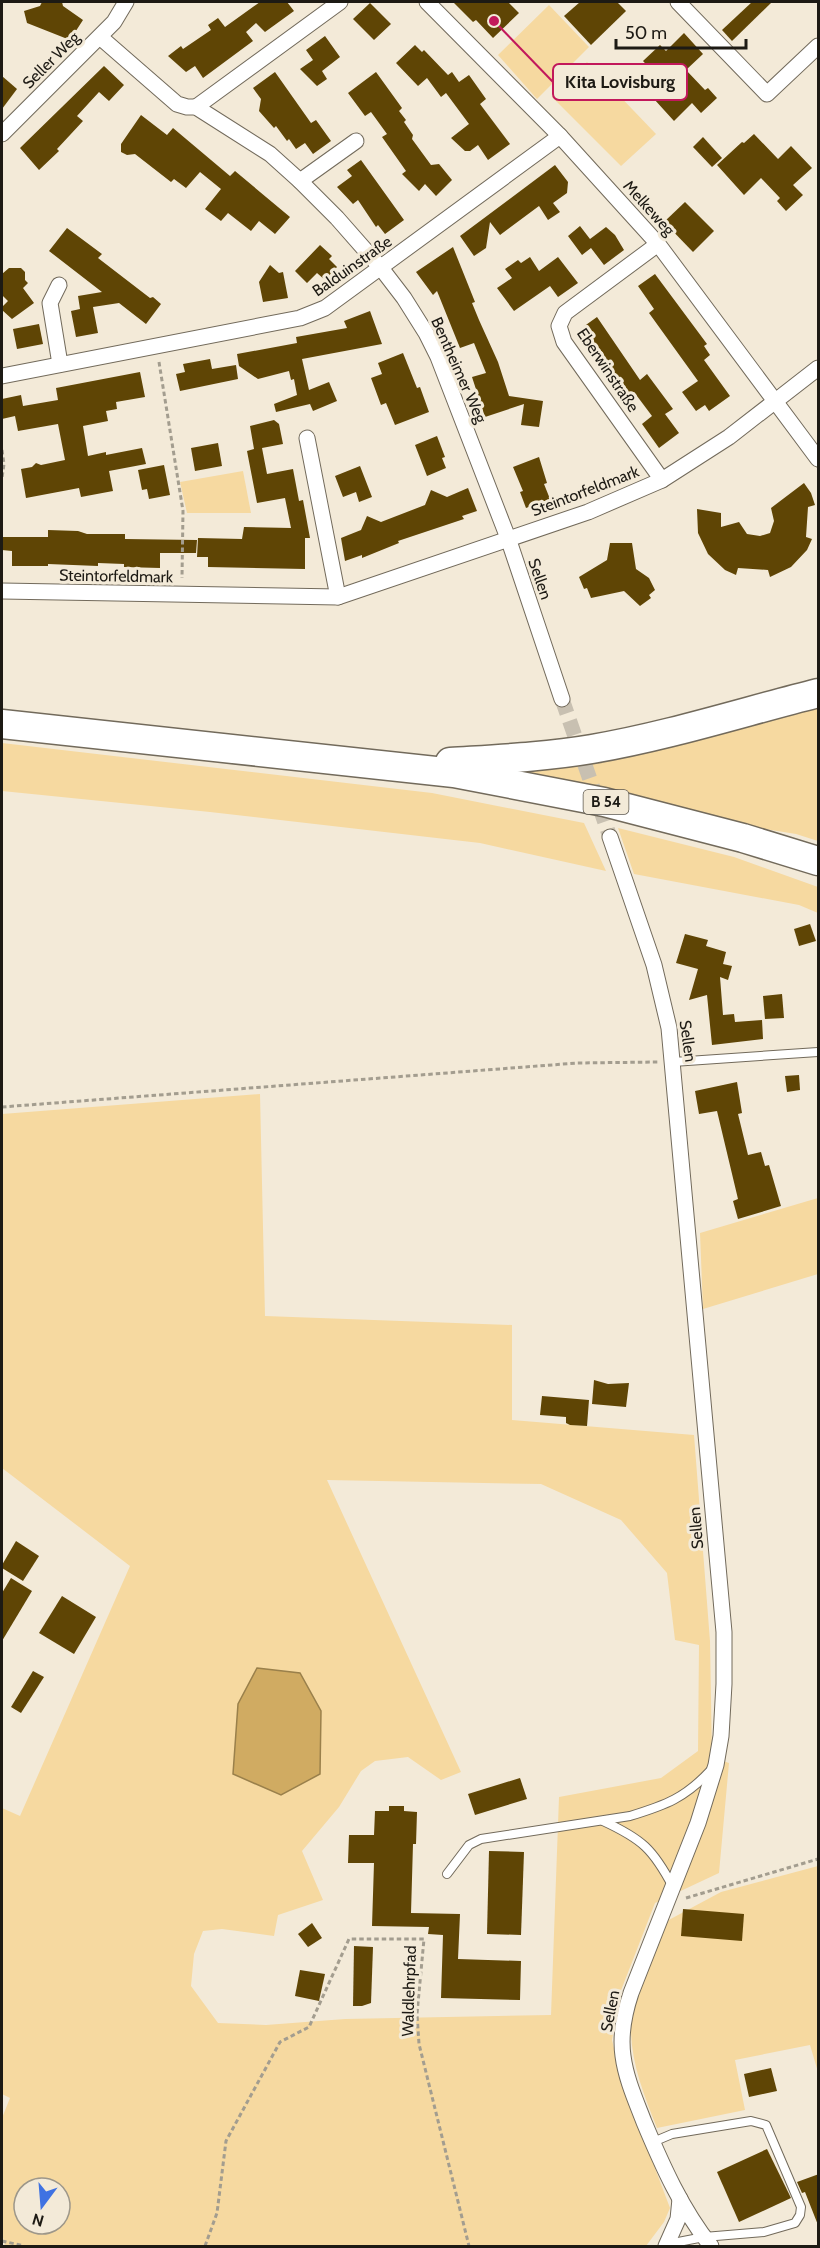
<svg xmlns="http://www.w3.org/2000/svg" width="820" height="2248" font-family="Cabin,sans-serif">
  <rect width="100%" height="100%" fill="#f3ead8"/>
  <g fill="#f6d9a0" fill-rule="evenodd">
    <path d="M549 5 589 47 537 99 498 55Z"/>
    <path d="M587 62 656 134 621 166 552 97Z"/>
    <path d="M243 471 251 513H187L180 482Z"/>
    <path d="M818 701V841L796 834 746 826 497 768Z"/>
    <path d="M2 743 432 793 584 823 606 871 480 843 210 812 2 791Z"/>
    <path d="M618 828 734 857 818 887V913L799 905 634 874Z"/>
    <path d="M260 1094 265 1316 512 1325V1420L694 1435 710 1641 712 1757 729 1763 719 1873 655 1903 620 1993 612 2040 621 2078 670 2208 664 2222 646 2246H5L2 2233V2118L10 2098 2 2094V1808L20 1816 130 1566 2 1468V1114ZM327 1480 541 1484 621 1520 667 1573 675 1640 699 1645 698 1751 661 1778 559 1797 551 2015 345 2019 266 2025 218 2023 191 1986 194 1954 203 1931 222 1929 274 1936 278 1915 323 1900 302 1851 339 1807 361 1771 375 1761 408 1757 441 1780 461 1772ZM24 2188H60V2224H24Z"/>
    <path d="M818 1198V1274L703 1309 700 1233Z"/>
    <path d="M818 1866V2072L810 2045 735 2060 745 2110 657 2128C640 2085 624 2045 634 1999 639 1977 656 1944 665 1922L721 1892Z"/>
  </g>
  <path fill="#d0ab62" stroke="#9a804b" stroke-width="1.5" d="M257 1668 300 1673 321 1711 320 1774 281 1795 233 1774 238 1704Z"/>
  <g fill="#5f4505">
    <path d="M42 2H62L63 6 83 20 70 40 27 23 24 11 40 6Z"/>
    <path d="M260 2H287L294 11 265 32 256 23 246 32 253 41 203 78 195 66 186 72 168 56 181 46 183 49 211 30 208 25 218 18 225 27Z"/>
    <path d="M453 2H508L519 13 493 38 476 20 473 22Z"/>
    <path d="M580 2H617L626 11 591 45 564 16Z"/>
    <path d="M752 2H772L732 41 722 30Z"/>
    <path d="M370 3 391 24 374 40 353 19Z"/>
    <path d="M684 33 703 54 686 70 705 90 708 88 717 98 701 113 692 103 674 121 654 99 667 87 643 61 660 45 666 51Z"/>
    <path d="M325 36 340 57 322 71 327 79 317 86 300 69 313 60 306 50Z"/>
    <path d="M415 45 422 52 424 50 448 75 452 72 459 82 469 75 486 99 480 104 510 144 488 160 478 145 470 151H465L451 138 469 124 446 93 441 97 427 78 418 86 396 63Z"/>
    <path d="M104 66 124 85 109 101 99 92 77 116 83 121 57 149 59 151 39 170 20 148Z"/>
    <path d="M275 72 311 123 316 120 331 141 313 154 305 143 296 149 289 139 287 141 276 126 274 128 259 111 261 99 253 88Z"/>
    <path d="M376 72 402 108 399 111 406 120 404 122 413 135 412 139 431 165 439 164 452 180 436 196 425 184 419 191 402 174 406 171 382 137 387 134 371 112 365 116 348 93Z"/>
    <path d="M2 76 17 89 2 109Z"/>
    <path d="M141 115 167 135 173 128 230 176 235 171 290 217 275 234 259 221 251 231 228 213 221 221 205 209 221 189 200 172 186 188 174 179 171 182 135 154 127 155 121 152V144Z"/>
    <path d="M754 134 778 159 791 146 812 168 793 185 803 195 786 211 777 201 780 198 761 178 744 195 717 165 742 142 744 143Z"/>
    <path d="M703 137 722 158 712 167 693 147Z"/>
    <path d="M361 160 404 220 385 234 378 225 376 227 358 200 353 204 337 187 352 176 347 170Z"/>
    <path d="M555 165 568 182 567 193 553 203 560 212 548 220 539 206 500 235 490 222 486 248 474 256 460 236Z"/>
    <path d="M685 202 714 231 693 252 664 222Z"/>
    <path d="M580 226 590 239 606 227 615 235 624 250 604 265 591 248 582 255 568 236Z"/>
    <path d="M67 228 102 254 98 258 150 298 153 297 161 304 146 324 119 303 93 307 98 333 76 337 71 311 80 309 78 296 102 292 49 251Z"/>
    <path d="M320 245 332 256 329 259 337 267 325 280 317 273 307 283 295 271Z"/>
    <path d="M453 247 475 302 472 303 479 320 498 362 509 396 543 401 539 427 521 425 524 404 485 417 472 377 486 373 474 343 460 348 437 291 433 295 416 272Z"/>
    <path d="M530 257 539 271 558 257 578 283 558 297 550 286 514 311 497 288 512 278 505 269 518 260 521 263Z"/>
    <path d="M270 265 279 273 283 272 288 298 263 302 259 282Z"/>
    <path d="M9 268H21L25 272V280L28 283 23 288 34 303 12 319 2 310V307L8 301 2 295V274Z"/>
    <path d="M655 274 707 344 704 346 710 355 704 360 730 396 709 411 705 405 696 411 682 392 698 381 649 313 654 309 638 286Z"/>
    <path d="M370 311 382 344 302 359 309 390 329 382 337 401 313 411 310 404 276 412 274 404 297 395 294 379 291 380 289 371 258 379 239 366 237 354 297 343 296 337 347 328 344 321Z"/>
    <path d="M597 317 640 380 647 374 673 409 665 414 679 433 659 448 642 424 652 416 634 392 624 399 576 332Z"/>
    <path d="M39 324 43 344 17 349 13 329Z"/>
    <path d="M403 353 417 388 420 387 429 412 395 425 386 403 381 405 371 378 382 374 378 363Z"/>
    <path d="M210 359 212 369 236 365 238 379 180 391 176 374 185 372 183 364Z"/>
    <path d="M140 372 145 397 116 402 117 409 106 411 108 421 83 426 88 456 106 452V455L142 448 146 464 109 471 113 491 81 497 79 488 26 498 21 469 32 467 36 463 41 465 65 460 58 424 18 431 15 416 2 419V399L21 395 23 406 58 400 56 388Z"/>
    <path d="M274 420 279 424 283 444 262 448 267 474 293 469 299 501 303 500 310 538H305V569L208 567V557H197L198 538 242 539 244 527 291 528 285 498 257 503 247 451 254 449 250 426Z"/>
    <path d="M437 436 445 457 442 458 446 468 427 476 415 445Z"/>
    <path d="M218 443 222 466 195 471 191 448Z"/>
    <path d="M539 457 547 483 544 484 550 499 526 508 520 492 523 491 513 467Z"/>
    <path d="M164 465 170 495 149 499 147 489 142 490 138 470Z"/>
    <path d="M360 466 372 497 359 502 356 492 343 497 335 476Z"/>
    <path d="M804 483 811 493 815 505 808 507 806 537 812 539 807 550 791 567 770 577 768 570 738 568 736 575 725 570 708 554 698 533 697 509 721 513V527L739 522 747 534 760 536 770 533 774 521 771 508Z"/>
    <path d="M468 488 477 511 462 516 464 519 398 541 399 543 362 558V555L345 561 341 538 361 530 367 516 381 522 425 505 431 490 447 497Z"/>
    <path d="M48 530 78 531 87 534H125V539L197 540 196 553H160V568L124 567V564L98 563V566L48 564V566H12V551L2 550V537H48Z"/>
    <path d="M610 543H632L636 569 649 578 655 590 649 595 651 598 640 606 624 591 591 598 587 588 584 589 579 577 607 560Z"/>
    <path d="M810 924 816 941 799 946 794 929Z"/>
    <path d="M685 934 708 940 706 946 726 952 723 964 732 966 728 980 720 977 723 1015 734 1014 735 1022 762 1020 763 1039 712 1045 707 995 689 1000 698 969 676 963Z"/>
    <path d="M782 994 784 1018 765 1019 763 996Z"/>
    <path d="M799 1075 800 1090 787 1092 785 1076Z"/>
    <path d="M737 1082 742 1113 738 1114 748 1155 761 1152 765 1166 769 1165 781 1206 738 1219 733 1201 738 1199 717 1111 699 1114 695 1091Z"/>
    <path d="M594 1380 608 1384 629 1383 626 1407 592 1404Z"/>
    <path d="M542 1396 589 1400 587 1426 570 1425 566 1423V1417L540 1415Z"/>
    <path d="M16 1541 39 1556 23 1581 2 1568V1565Z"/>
    <path d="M11 1578 32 1591 2 1641V1593Z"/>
    <path d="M62 1596 96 1617 74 1654 39 1633Z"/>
    <path d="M33 1671 44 1677 21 1713 11 1707Z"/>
    <path d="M520 1778 527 1799 475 1815 468 1794Z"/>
    <path d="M389 1806H404V1811L417 1812 416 1844H413L411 1913 460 1914 458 1959 521 1961 520 2000 441 1998 443 1935 428 1934 429 1927 372 1926 374 1863H348L349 1835H374L375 1811H389Z"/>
    <path d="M489 1851 524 1852 521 1935 487 1934Z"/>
    <path d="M683 1909 744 1914 742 1941 681 1936Z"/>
    <path d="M312 1923 322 1938 308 1947 298 1934Z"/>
    <path d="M354 1946 373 1947 371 2003 362 2006H353Z"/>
    <path d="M300 1970 325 1974 319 2001 295 1996Z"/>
    <path d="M771 2068 777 2091 749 2097 744 2074Z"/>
    <path d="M767 2149 791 2198 739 2222 717 2172Z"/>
    <path d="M819 2174V2225H818L805 2192 802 2193 797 2182Z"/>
  </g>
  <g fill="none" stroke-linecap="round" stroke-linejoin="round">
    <path stroke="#c8c0b1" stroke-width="15" stroke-dasharray="15 8" stroke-linecap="butt" d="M562 699 610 837"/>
    <g stroke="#726a5b" stroke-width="10">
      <g id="lane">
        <path d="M673 1062 818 1052"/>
        <path d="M603 1821C642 1839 653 1849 673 1887"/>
        <path d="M447 1874 469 1845 481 1839 630 1816C666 1805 685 1798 711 1770"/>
        <path d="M653 2142 672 2134 751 2121 766 2125 801 2207 800 2215 795 2223 764 2232 704 2237 668 2244"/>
      </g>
    </g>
    <g stroke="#726a5b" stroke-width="17">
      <g id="street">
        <path d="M427 2 560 136 658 244 818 459"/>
        <path d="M678 2 767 94 818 46"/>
        <path d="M100 37 177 104 187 107H196L270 154 300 181 337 218 381 268 404 298 426 333 438 357 508 538 562 699"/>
        <path d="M196 107 340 2"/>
        <path d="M2 134 114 22 126 2"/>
        <path d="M300 181 356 141"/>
        <path d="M658 244 565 313 559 326 564 342 662 480"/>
        <path d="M59 285 50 303 60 364"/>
        <path d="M2 376 300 318 325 308 560 136"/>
        <path d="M307 438 338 597"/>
        <path d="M2 591 338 597 588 512 662 480 729 437 818 368"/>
        <path d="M610 837 654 965 669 1028 724 1632V1684L721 1736 716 1765 698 1823 631 1993C624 2014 620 2035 623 2056 626 2079 636 2101 644 2122 662 2165 682 2210 711 2246"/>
        <path d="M666 2246 678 2219 680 2199"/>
      </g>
    </g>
    <g stroke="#726a5b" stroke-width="31">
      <g id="highway">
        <path d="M2 724 454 773 604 802 743 838 818 861"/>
        <path d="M450 762C497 759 545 757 592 749 668 736 743 712 818 693"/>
      </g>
    </g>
    <g stroke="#a39d8f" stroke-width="3" stroke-dasharray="4.5 3" stroke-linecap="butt">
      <path d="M159 362 183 511 182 578"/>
      <path d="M2 450 4 464 2 478"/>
      <path d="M2 1107 577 1063 658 1062"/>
      <path d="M686 1898 818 1859"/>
      <path d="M2 2241 24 2246"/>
      <path d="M205 2246 217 2213 226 2141 280 2042 309 2027 349 1939H424L417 2014 419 2044 469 2246"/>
    </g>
    <use href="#lane" stroke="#fff" stroke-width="8"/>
    <use href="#street" stroke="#fff" stroke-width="15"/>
    <use href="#highway" stroke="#fff" stroke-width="28"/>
  </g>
  <g text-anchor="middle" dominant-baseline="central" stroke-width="6" stroke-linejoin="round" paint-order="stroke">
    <rect fill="#f3ead8" stroke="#5d584f" stroke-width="1.5" x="583.5" y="790" width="45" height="24" rx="4.5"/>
    <g font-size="15" font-weight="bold" fill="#1d1a14">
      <text x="606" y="802">B 54</text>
    </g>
    <g font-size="16" fill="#1d1a14" stroke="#f3ead8">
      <text transform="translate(51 60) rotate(-45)">Seller Weg</text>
      <text transform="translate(649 208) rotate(48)">Melkeweg</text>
      <text transform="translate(352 266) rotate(-35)">Balduinstraße</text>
      <text transform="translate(459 370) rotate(66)">Bentheimer Weg</text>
      <text transform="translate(608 370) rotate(56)">Eberwinstraße</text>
      <text transform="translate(585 491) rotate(-21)">Steintorfeldmark</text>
      <text transform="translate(116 576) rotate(1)">Steintorfeldmark</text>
      <text transform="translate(540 579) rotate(71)">Sellen</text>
      <text transform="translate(688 1041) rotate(82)">Sellen</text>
      <text transform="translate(696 1528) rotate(-95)">Sellen</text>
      <text transform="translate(409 1991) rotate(-88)">Waldlehrpfad</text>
      <text transform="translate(610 2011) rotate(-79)">Sellen</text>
    </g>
  </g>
  <path fill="none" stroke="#c2185b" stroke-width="2" d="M494 21L553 82"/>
  <circle fill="#c2185b" stroke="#f3ead8" stroke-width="2" cx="494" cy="21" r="6"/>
  <rect fill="#f3ead8" stroke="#c2185b" stroke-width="2" x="553" y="64" width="134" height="36" rx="6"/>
  <g font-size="18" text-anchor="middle" font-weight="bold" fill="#1d1a14">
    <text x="620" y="88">Kita Lovisburg</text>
  </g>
  <rect width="820" height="2248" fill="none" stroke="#1d1a14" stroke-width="6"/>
  <g transform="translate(42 2206) rotate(196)"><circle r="28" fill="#f3ead8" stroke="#9d978a" stroke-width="1.5"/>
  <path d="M0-4.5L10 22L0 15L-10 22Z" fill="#3f72e2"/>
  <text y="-9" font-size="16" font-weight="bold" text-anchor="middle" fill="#1d1a14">N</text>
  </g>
  <path d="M616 39v9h130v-9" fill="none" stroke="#1d1a14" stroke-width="3"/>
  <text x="625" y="39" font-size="18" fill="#1d1a14" stroke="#f3ead8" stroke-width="4.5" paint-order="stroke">50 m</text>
</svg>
